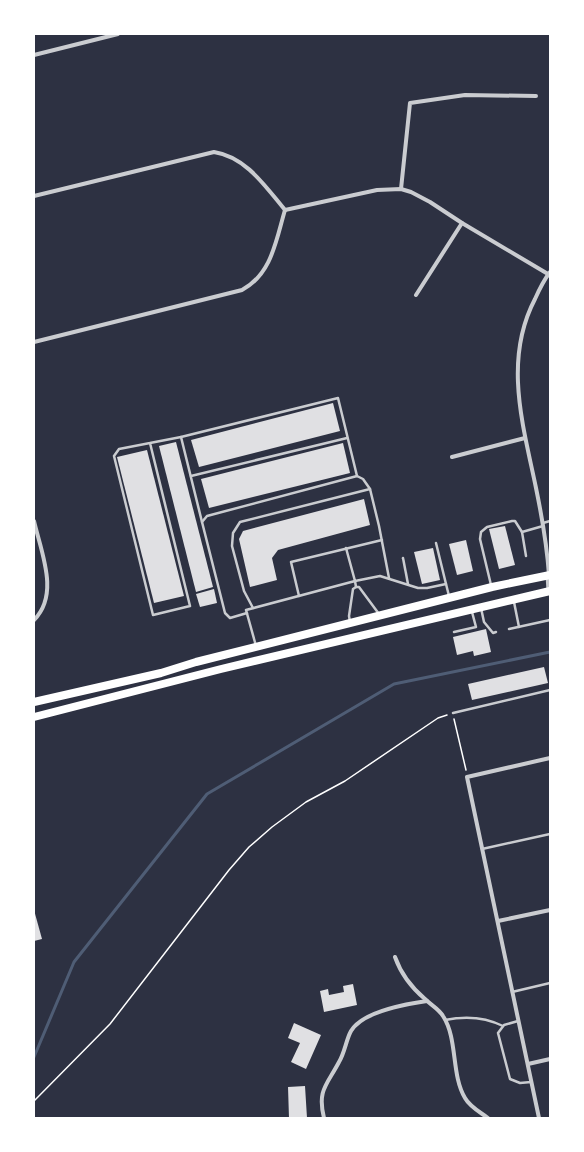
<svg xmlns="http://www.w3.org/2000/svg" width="584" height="1152" font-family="'DM Sans',sans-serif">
  <rect width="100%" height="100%" fill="#2d3142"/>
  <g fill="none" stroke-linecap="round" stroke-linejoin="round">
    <path stroke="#4f5d75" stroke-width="3" d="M34 1057 74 962 207 794 394 684 550 652"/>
  </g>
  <g fill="#e0e0e3">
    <path d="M333 403 340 431 199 467 191 440Z"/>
    <path d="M176 442 213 587 196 592 159 446Z"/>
    <path d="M343 443 350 473 209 508 201 479Z"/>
    <path d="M147 450 184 596 154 603 117 457Z"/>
    <path d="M364 499 370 525 278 550 272 558 277 580 250 587 239 539 243 531Z"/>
    <path d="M505 526 515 565 499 569 489 529Z"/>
    <path d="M466 540 473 571 457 575 449 544Z"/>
    <path d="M433 548 440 580 422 584 414 552Z"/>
    <path d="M214 589 217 603 200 607 196 594Z"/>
    <path d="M486 629 491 652 474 656 473 651 457 655 453 637Z"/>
    <path d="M544 667 548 683 472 700 468 684Z"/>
    <path d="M34 910 42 939 34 941Z"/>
    <path d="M353 984 357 1005 324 1012 320 991 328 989 329 995 344 992 343 986Z"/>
    <path d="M294 1023 321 1035 306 1069 291 1062 300 1043 288 1038Z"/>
    <path d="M305 1086 307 1118H289L288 1087Z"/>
  </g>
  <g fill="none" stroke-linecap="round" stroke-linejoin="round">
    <g stroke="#fff" stroke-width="1.5">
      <path d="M454 719 466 770"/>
      <path d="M34 1101 110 1024 229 870 249 847 272 827 306 802 345 781 438 718 447 715"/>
    </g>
    <g stroke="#caccd0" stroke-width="2.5">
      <path d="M150 443 119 449 114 456 153 615 190 606 150 443 181 437"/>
      <path d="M191 476 347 438"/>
      <path d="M202 522 181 437 338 398 357 476"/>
      <path d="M543 523 550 521"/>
      <path d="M436 543 446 584"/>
      <path d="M346 548 355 581 380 576 418 588H427L446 584 449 596"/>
      <path d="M526 556 522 532 543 526"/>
      <path d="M403 558 408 584"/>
      <path d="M491 585 480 539 481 532 487 527 512 521H515L522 532"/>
      <path d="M299 596 291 562 382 540"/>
      <path d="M514 602 519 627"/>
      <path d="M253 608 244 591 232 546 233 533 240 522 370 489"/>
      <path d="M481 608 484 622 493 633 496 632"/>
      <path d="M247 613 230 618 225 613 202 522 207 516 357 476 363 479 370 489 379 526 389 578"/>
      <path d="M350 622 349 616 353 589 356 587H359L379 614"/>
      <path d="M509 629 550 620"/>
      <path d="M454 632 476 627 472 612"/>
      <path d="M256 646 246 610 355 581 356 587"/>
      <path d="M453 713 550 690"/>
      <path d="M482 849 550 834"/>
      <path d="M512 992 550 983"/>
      <path d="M445 1020C464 1016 485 1017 503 1026"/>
      <path d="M518 1021 504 1025 498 1033 510 1079 520 1083 531 1082"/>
    </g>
    <g stroke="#caccd0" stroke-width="4">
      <path d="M34 55 118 34"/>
      <path d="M401 189 410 103 465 95 536 96"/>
      <path d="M34 196 214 152C246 157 265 186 285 210"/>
      <path d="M285 210 377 190 401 189 411 192 430 202 462 223 548 274"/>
      <path d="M416 295 462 223"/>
      <path d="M34 342 242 290C272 274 276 240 285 210"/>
      <path d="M452 457 525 438"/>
      <path d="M34 521C41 552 60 594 34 620"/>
      <path d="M549 575C547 546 542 517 536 488 523 425 503 360 535 299 539 290 544 280 550 272"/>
      <path d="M498 921 550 910"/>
      <path d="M395 957C401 974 412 988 425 999 431 1005 439 1009 443 1016 458 1039 451 1075 465 1098 470 1107 480 1112 488 1118"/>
      <path d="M528 1064 550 1059"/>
      <path d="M324 1118C317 1090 327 1085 339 1062 345 1052 346 1040 351 1031 363 1011 406 1004 427 1001"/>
      <path d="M539 1118 467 777 550 758"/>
    </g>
    <path stroke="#caccd0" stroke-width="7" d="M549 575 550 591"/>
    <g stroke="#fff" stroke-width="8">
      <path d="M34 702 161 673 196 662 492 587 550 575"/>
      <path d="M34 717 221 669 550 591"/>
    </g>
  </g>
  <rect width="584" height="1152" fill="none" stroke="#ffffff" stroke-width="70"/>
</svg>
